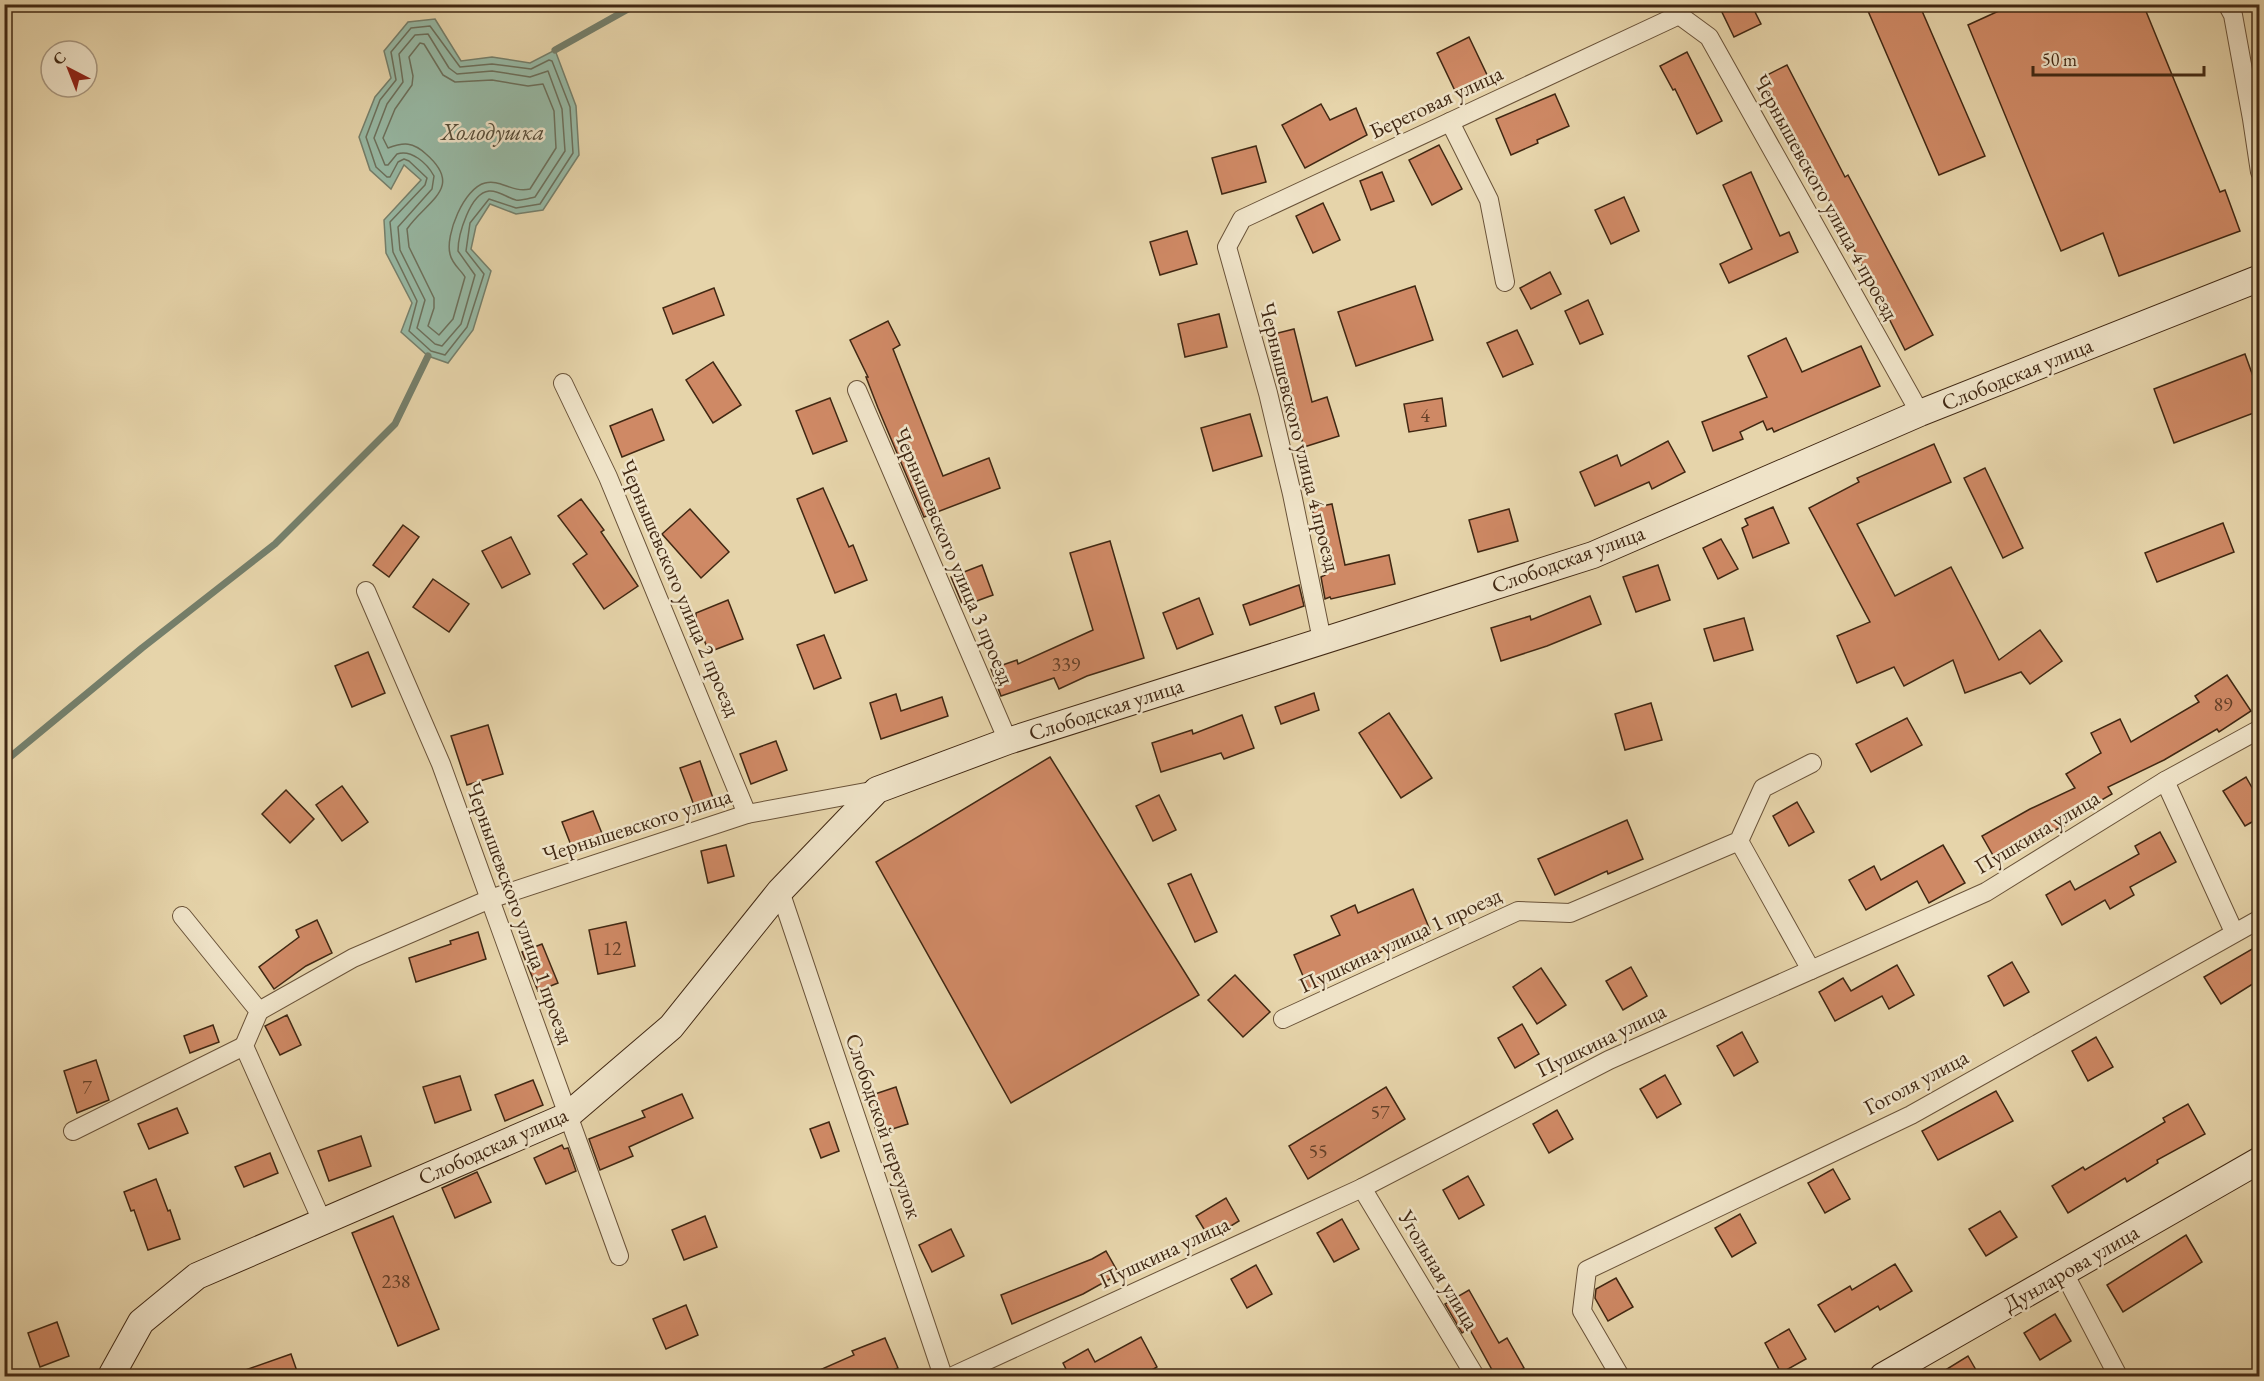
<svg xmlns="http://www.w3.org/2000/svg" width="2264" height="1381" font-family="'EB Garamond',serif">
  <rect width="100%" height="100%" fill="#e6d4aa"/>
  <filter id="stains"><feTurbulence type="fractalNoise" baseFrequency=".00333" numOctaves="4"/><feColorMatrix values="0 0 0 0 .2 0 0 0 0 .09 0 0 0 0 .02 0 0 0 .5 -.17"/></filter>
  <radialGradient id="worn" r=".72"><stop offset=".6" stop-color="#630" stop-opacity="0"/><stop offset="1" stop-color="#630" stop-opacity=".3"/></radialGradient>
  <path fill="#97b9a5" stroke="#757f6b" stroke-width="1.5" d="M435 19 461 61 492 57 530 63 555 50 576 106 579 155 543 210 516 214 490 204 476 226 471 249 491 271 473 330 448 363 428 356 401 332 412 303 386 253 384 220 421 180 404 165 391 189 370 170 359 137 375 97 391 78 384 51 408 22Z"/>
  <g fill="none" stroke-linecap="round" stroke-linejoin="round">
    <g stroke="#6c705c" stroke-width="1.5">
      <path d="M430 26 460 67 492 64 531 69 549 60 552 61 570 107 573 153 540 204 516 208 489 199 470 223 466 251 484 274 467 327 445 355 431 351 409 331 417 301 393 252 390 222 425 185 427 178 409 161 404 159 398 162 390 177H387L376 167 366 137 380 100 396 80 391 52 411 28Z"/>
      <path d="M428 34 449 68 457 74 492 71 530 77 548 71 562 109 565 151 535 197C530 198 522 201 516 200 507 198 499 190 489 191 470 193 458 235 458 251L475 275 461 324 442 346 435 344 417 328 425 300 400 250 398 227 432 189 434 176C427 163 411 149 397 154L388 165H385L374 138 387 104 403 82 399 54 415 35Z"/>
      <path d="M420 43 424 44 443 75 455 82 492 80 528 86 543 84 554 111 556 148 530 189C511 193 501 179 485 183 464 188 445 235 450 254 452 264 461 270 465 277L453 319 439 335 428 326 434 308V298L409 247 407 229C426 201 465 188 426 154 413 142 404 142 388 148L383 138 395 109 412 85 413 76 409 57Z"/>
    </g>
    <g stroke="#757f6b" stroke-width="7">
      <path d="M555 50 637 4"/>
      <path d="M4 762 142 648 275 544 395 424 428 356"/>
    </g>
  </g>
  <g fill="#cf8965" stroke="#412813" stroke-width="1.5">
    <path d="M1718 4H1751L1761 24 1734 37Z"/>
    <path d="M1865 4H1919L1985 156 1939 175Z"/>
    <path d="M2014 4H2143L2220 192 2225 190 2240 231 2119 276 2103 233 2061 251 1968 25Z"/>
    <path d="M1469 37 1489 79 1457 95 1437 53Z"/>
    <path d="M1687 52 1722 121 1697 134 1675 89 1673 90 1660 66Z"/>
    <path d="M1787 65 1845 177 1848 175 1933 335 1905 350 1815 173 1811 175 1761 78Z"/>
    <path d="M1555 94 1569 126 1537 140 1538 143 1511 155 1496 119Z"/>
    <path d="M1321 104 1330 120 1356 108 1367 135 1305 168 1282 125Z"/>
    <path d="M1439 145 1462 189 1432 205 1409 160Z"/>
    <path d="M1256 146 1266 182 1222 194 1212 158Z"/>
    <path d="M1382 172 1394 201 1371 210 1360 181Z"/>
    <path d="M1751 172 1780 236 1789 232 1798 252 1729 283 1720 264 1752 249 1723 185Z"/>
    <path d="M1624 197 1639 231 1611 244 1595 210Z"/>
    <path d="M1323 203 1340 240 1313 253 1296 216Z"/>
    <path d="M1187 231 1197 264 1160 275 1150 242Z"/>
    <path d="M1550 272 1561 294 1531 309 1520 288Z"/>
    <path d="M1415 286 1433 340 1356 366 1338 312Z"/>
    <path d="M714 288 724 315 673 334 663 308Z"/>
    <path d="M1588 300 1603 334 1580 344 1565 311Z"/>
    <path d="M1219 314 1227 347 1185 357 1178 324Z"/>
    <path d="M888 321 900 345 893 349 943 476 989 458 1000 488 924 517 878 408 866 377H868L850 340Z"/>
    <path d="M1294 329 1312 402 1327 397 1339 436 1304 447 1293 411 1274 334Z"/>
    <path d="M1517 330 1533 364 1503 377 1487 343Z"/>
    <path d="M1786 338 1802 372 1861 346 1880 386 1774 432 1772 428 1767 430 1763 421 1740 432 1743 439 1713 451 1702 422 1767 397 1748 356Z"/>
    <path d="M2245 354 2259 393V411L2174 443 2154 389Z"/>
    <path d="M713 362 741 405 713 423 686 380Z"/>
    <path d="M830 398 847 441 813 454 796 411Z"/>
    <path d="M1442 398 1446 426 1409 432 1404 404Z"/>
    <path d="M652 409 664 440 622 457 610 426Z"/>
    <path d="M1250 414 1262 456 1213 471 1201 428Z"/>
    <path d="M1668 441 1685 472 1652 489 1649 482 1595 506 1580 472 1617 455 1621 466Z"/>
    <path d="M1934 444 1951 482 1857 524 1895 596 1951 567 1999 660 2040 630 2062 661 2030 684 2021 672 1965 693 1953 660 1904 686 1894 667 1857 683 1837 636 1870 622 1809 508 1859 482 1857 478Z"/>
    <path d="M1985 468 2023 548 2003 558 1964 478Z"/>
    <path d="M823 488 849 547 853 545 867 580 835 593 797 499Z"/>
    <path d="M581 499 604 530 601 532 638 586 604 609 573 564 587 554 558 516Z"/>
    <path d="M1332 504 1345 565 1389 555 1395 584 1331 599 1330 597 1325 599 1321 577 1325 575V570L1312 508Z"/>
    <path d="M1773 507 1789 543 1753 558 1742 528 1748 525 1745 519Z"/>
    <path d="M690 509 729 552 701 578 662 534Z"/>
    <path d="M1509 509 1518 541 1478 552 1469 520Z"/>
    <path d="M2223 523 2234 552 2157 582 2145 553Z"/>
    <path d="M403 525 419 537 389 577 373 565Z"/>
    <path d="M511 537 530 574 502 588 482 551Z"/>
    <path d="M1721 539 1738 569 1718 579 1703 548Z"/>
    <path d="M1110 541 1144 658 1087 676 1059 689 1054 678 1001 696 991 669 1017 660 1018 664 1093 630 1070 553Z"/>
    <path d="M982 565 993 595 963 606 951 577Z"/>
    <path d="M1658 565 1670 600 1636 612 1623 577Z"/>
    <path d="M433 579 469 604 449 632 413 607Z"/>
    <path d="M1299 585 1304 606 1250 625 1243 605Z"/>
    <path d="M1590 596 1601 624 1547 646 1501 661 1491 628 1530 616 1531 620Z"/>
    <path d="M1199 598 1213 634 1177 649 1163 613Z"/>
    <path d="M728 600 743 639 709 652 696 620V613Z"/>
    <path d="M1744 618 1753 650 1714 661 1704 629Z"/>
    <path d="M824 635 841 678 814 689 797 645Z"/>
    <path d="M368 652 385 693 352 707 335 666Z"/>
    <path d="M2227 675 2251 711 2219 732 2217 729 2164 760 2108 787 2112 794 2067 820 2068 824 2022 845 2024 849 1998 864 1982 836 2030 809 2075 788 2066 774 2101 753 2091 733 2120 719 2131 742 2199 702 2195 696Z"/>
    <path d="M1314 693 1319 710 1281 724 1275 707Z"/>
    <path d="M896 694 901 711 942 697 948 716 881 739 870 703Z"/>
    <path d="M1651 703 1662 740 1625 750 1615 714Z"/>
    <path d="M1389 713 1432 778 1401 798 1359 733Z"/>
    <path d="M1242 715 1254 748 1224 759 1221 753 1161 772 1152 743 1192 730 1193 734Z"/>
    <path d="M1907 718 1922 745 1871 772 1856 744Z"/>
    <path d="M488 725 503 774 467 785 451 736Z"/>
    <path d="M776 741 787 770 751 784 740 754Z"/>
    <path d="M1050 757 1199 995 1011 1103 876 862Z"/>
    <path d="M700 761 714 801 695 808 680 768Z"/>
    <path d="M2246 777 2259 800V818L2245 826 2223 791Z"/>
    <path d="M342 786 368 822 342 841 316 805Z"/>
    <path d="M286 790 314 819 290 843 262 814Z"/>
    <path d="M1159 795 1176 830 1153 841 1136 806Z"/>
    <path d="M1797 802 1814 832 1789 846 1773 816Z"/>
    <path d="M593 811 605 841 574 853 562 822Z"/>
    <path d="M1627 820 1643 859 1608 874 1607 871 1555 895 1538 859Z"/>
    <path d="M2160 832 2176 862 2130 887 2134 895 2110 909 2105 900 2062 925 2046 895 2070 881 2075 890 2139 854 2135 846Z"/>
    <path d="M726 845 734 876 708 883 701 851Z"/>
    <path d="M1943 845 1965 883 1929 903 1917 881 1866 910 1849 880 1874 866 1881 880Z"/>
    <path d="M1191 874 1217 932 1195 942 1168 884Z"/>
    <path d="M1413 889 1430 930 1338 971 1341 977 1309 990 1294 955 1340 935 1331 916 1355 905 1358 913Z"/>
    <path d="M317 920 332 953 306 966 274 989 259 967 299 937 296 930Z"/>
    <path d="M626 922 635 966 598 974 589 930Z"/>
    <path d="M478 932 486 959 416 982 409 958 451 944 450 941Z"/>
    <path d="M542 944 558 983 538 991 522 952Z"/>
    <path d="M2259 945V980L2221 1004 2204 977Z"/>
    <path d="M2012 962 2029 992 2004 1006 1988 976Z"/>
    <path d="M1897 965 1914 995 1889 1009 1882 996 1835 1021 1819 992 1843 978 1851 991Z"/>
    <path d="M1631 967 1647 996 1623 1010 1606 981Z"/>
    <path d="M1541 968 1566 1005 1537 1024 1513 987Z"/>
    <path d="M1235 975 1270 1012 1243 1037 1208 1000Z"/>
    <path d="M287 1015 301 1045 280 1055 265 1026Z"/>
    <path d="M1522 1024 1539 1054 1515 1068 1498 1038Z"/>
    <path d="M213 1025 219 1042 190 1053 184 1036Z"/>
    <path d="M1742 1032 1758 1062 1734 1076 1717 1046Z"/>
    <path d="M2096 1037 2113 1067 2088 1081 2072 1051Z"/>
    <path d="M96 1060 109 1100 77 1113 64 1071Z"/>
    <path d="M1665 1075 1681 1104 1657 1118 1640 1089Z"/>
    <path d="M460 1076 471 1110 435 1123 423 1087Z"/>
    <path d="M533 1080 543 1105 505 1121 495 1095Z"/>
    <path d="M896 1087 908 1124 877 1134 866 1097Z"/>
    <path d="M1386 1087 1405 1119 1308 1179 1289 1146Z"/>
    <path d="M1996 1091 2013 1121 1938 1160 1922 1131Z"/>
    <path d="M682 1094 693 1118 629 1147 633 1156 600 1170 589 1139 645 1117 642 1111Z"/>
    <path d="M2188 1104 2205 1134 2157 1160 2158 1163 2127 1182 2125 1178 2068 1213 2052 1186 2083 1167 2085 1170 2165 1122 2163 1118Z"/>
    <path d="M177 1108 188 1133 149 1149 138 1124Z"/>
    <path d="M1557 1110 1573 1139 1549 1153 1533 1124Z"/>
    <path d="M829 1122 839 1151 821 1158 810 1129Z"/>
    <path d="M361 1136 371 1166 329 1181 318 1151Z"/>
    <path d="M562 1145 564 1149 568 1148 576 1171 546 1184 534 1158Z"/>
    <path d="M270 1153 278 1173 244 1187 235 1167Z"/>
    <path d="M1833 1169 1850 1199 1825 1213 1808 1183Z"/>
    <path d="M477 1172 491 1202 455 1218 442 1188Z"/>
    <path d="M1468 1176 1484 1205 1459 1219 1443 1190Z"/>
    <path d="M156 1179 168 1211 170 1210 180 1239 148 1250 134 1210 131 1211 124 1192Z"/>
    <path d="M1226 1198 1239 1221 1210 1239 1196 1216Z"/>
    <path d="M2000 1211 2017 1237 1986 1256 1969 1229Z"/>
    <path d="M1740 1214 1756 1243 1732 1257 1715 1228Z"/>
    <path d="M393 1216 439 1329 398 1346 352 1233Z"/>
    <path d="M705 1216 717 1247 684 1260 672 1230Z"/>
    <path d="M1342 1219 1359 1249 1334 1262 1317 1233Z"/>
    <path d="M951 1229 964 1256 932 1272 919 1245Z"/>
    <path d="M2186 1235 2202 1262 2123 1312 2107 1285Z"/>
    <path d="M1106 1251 1119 1274 1083 1294 1012 1324 1001 1295 1092 1259Z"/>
    <path d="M1895 1264 1912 1291 1880 1310 1878 1306 1835 1332 1818 1305 1850 1286 1852 1290Z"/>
    <path d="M1256 1265 1272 1294 1247 1308 1231 1279Z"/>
    <path d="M1616 1278 1633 1307 1608 1321 1595 1298 1596 1289Z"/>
    <path d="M1469 1290 1499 1343 1507 1338 1524 1368 1508 1377H1496L1469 1328 1462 1333 1445 1304Z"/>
    <path d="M686 1305 698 1335 666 1349 653 1319Z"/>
    <path d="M2055 1314 2071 1341 2040 1360 2024 1333Z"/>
    <path d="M57 1322 69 1356 40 1367 28 1333Z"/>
    <path d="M1789 1329 1806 1359 1781 1373 1765 1343Z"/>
    <path d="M1141 1337 1157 1367 1140 1377H1070L1063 1363 1088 1349 1095 1362Z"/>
    <path d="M885 1338 898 1368 876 1377H804L854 1355 852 1351Z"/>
    <path d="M291 1354 299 1377H235L234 1374Z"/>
    <path d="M1968 1356 1980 1377H1934Z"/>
  </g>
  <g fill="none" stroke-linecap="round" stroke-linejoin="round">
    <g stroke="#6a5339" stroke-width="20">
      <g id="street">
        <path d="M2227 4 2233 15 2252 119 2260 172"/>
        <path d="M1450 122 1489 200 1505 282"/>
        <path d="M563 383 608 477 747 814"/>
        <path d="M857 390 1008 741"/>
        <path d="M366 591 441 764 619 1256"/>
        <path d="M1322 640 1292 494 1268 393 1227 247 1242 219 1679 15 1709 37 1920 413"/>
        <path d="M2165 781 2234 932"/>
        <path d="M1739 841 1811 970"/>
        <path d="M780 891 943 1376"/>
        <path d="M182 916 259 1011 244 1046 322 1221"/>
        <path d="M259 1011 353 958 490 899 747 814 877 790"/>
        <path d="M1283 1019 1518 911 1570 913 1739 841 1763 788 1812 763"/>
        <path d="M73 1131 244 1046"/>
        <path d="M1362 1188 1475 1376"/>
        <path d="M2064 1273 2118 1376"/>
        <path d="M953 1376 1362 1188 1609 1060 1986 892 2165 781 2260 729"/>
        <path d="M1620 1376 1582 1311 1587 1270 1911 1115 2260 919"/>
      </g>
    </g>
    <g stroke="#412813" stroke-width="28">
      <g id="secondary">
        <path d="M111 1376 141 1322 197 1276 567 1116 671 1027 780 891 877 790 1008 741 1593 555 1920 413 2260 278"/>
        <path d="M1883 1376 2260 1160"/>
      </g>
    </g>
    <use href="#street" stroke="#efe3c8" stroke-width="18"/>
    <use href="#secondary" stroke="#efe3c8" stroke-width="26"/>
  </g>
  <g text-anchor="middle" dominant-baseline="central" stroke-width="5" stroke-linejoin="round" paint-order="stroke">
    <g font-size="20" fill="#644028">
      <text x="1425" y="415">4</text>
      <text x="1066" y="664">339</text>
      <text x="2223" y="704">89</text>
      <text x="612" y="948">12</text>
      <text x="87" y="1087">7</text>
      <text x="1380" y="1112">57</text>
      <text x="1318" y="1151">55</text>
      <text x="396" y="1281">238</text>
    </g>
    <g font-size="22" fill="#412813" stroke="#efe3c8">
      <text transform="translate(1436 102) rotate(-25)">Береговая улица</text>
      <text transform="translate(1826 197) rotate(61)">Чернышевского улица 4 проезд</text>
      <text transform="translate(2017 374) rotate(-22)">Слободская улица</text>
      <text transform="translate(1300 437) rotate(76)">Чернышевского улица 4 проезд</text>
      <text transform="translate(954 556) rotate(67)">Чернышевского улица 3 проезд</text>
      <text transform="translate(1568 559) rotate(-20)">Слободская улица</text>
      <text transform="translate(680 588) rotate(67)">Чернышевского улица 2 проезд</text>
      <text transform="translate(1106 709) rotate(-18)">Слободская улица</text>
      <text transform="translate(637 825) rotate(-18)">Чернышевского улица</text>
      <text transform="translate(2037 832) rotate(-31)">Пушкина улица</text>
      <text transform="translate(520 913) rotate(70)">Чернышевского улица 1 проезд</text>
      <text transform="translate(1400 940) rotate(-25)">Пушкина улица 1 проезд</text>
      <text transform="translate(1601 1040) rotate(-26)">Пушкина улица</text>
      <text transform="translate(1916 1082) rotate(-28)">Гоголя улица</text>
      <text transform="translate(884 1126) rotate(71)">Слободской переулок</text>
      <text transform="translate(493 1146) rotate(-24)">Слободская улица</text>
      <text transform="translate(1164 1252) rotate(-25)">Пушкина улица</text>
      <text transform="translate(2071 1268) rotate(-30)">Дунларова улица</text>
      <text transform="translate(1439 1270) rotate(59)">Угольная улица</text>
    </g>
    <g font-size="24" font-style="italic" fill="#564c38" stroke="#efe3c8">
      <text x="493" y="131">Холодушка</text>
    </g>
  </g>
  <rect width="2264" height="1381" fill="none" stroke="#e6d4aa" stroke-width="24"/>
  <rect x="6" y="6" width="2252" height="1369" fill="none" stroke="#412813" stroke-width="3"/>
  <rect x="12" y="12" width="2240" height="1357" fill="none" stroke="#412813" stroke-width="1.5"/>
  <g transform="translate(69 69) rotate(318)"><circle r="28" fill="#efe3c8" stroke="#a99880" stroke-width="1.5"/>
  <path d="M0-4.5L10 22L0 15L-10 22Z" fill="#8f2418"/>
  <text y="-9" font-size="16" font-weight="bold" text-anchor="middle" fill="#412813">С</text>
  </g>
  <path d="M2033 66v9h171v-9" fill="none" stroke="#412813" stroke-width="3"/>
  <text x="2042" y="66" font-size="18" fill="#412813" stroke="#efe3c8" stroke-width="4.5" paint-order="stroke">50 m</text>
  <rect width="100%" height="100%" filter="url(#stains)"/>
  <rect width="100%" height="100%" fill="url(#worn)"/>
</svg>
